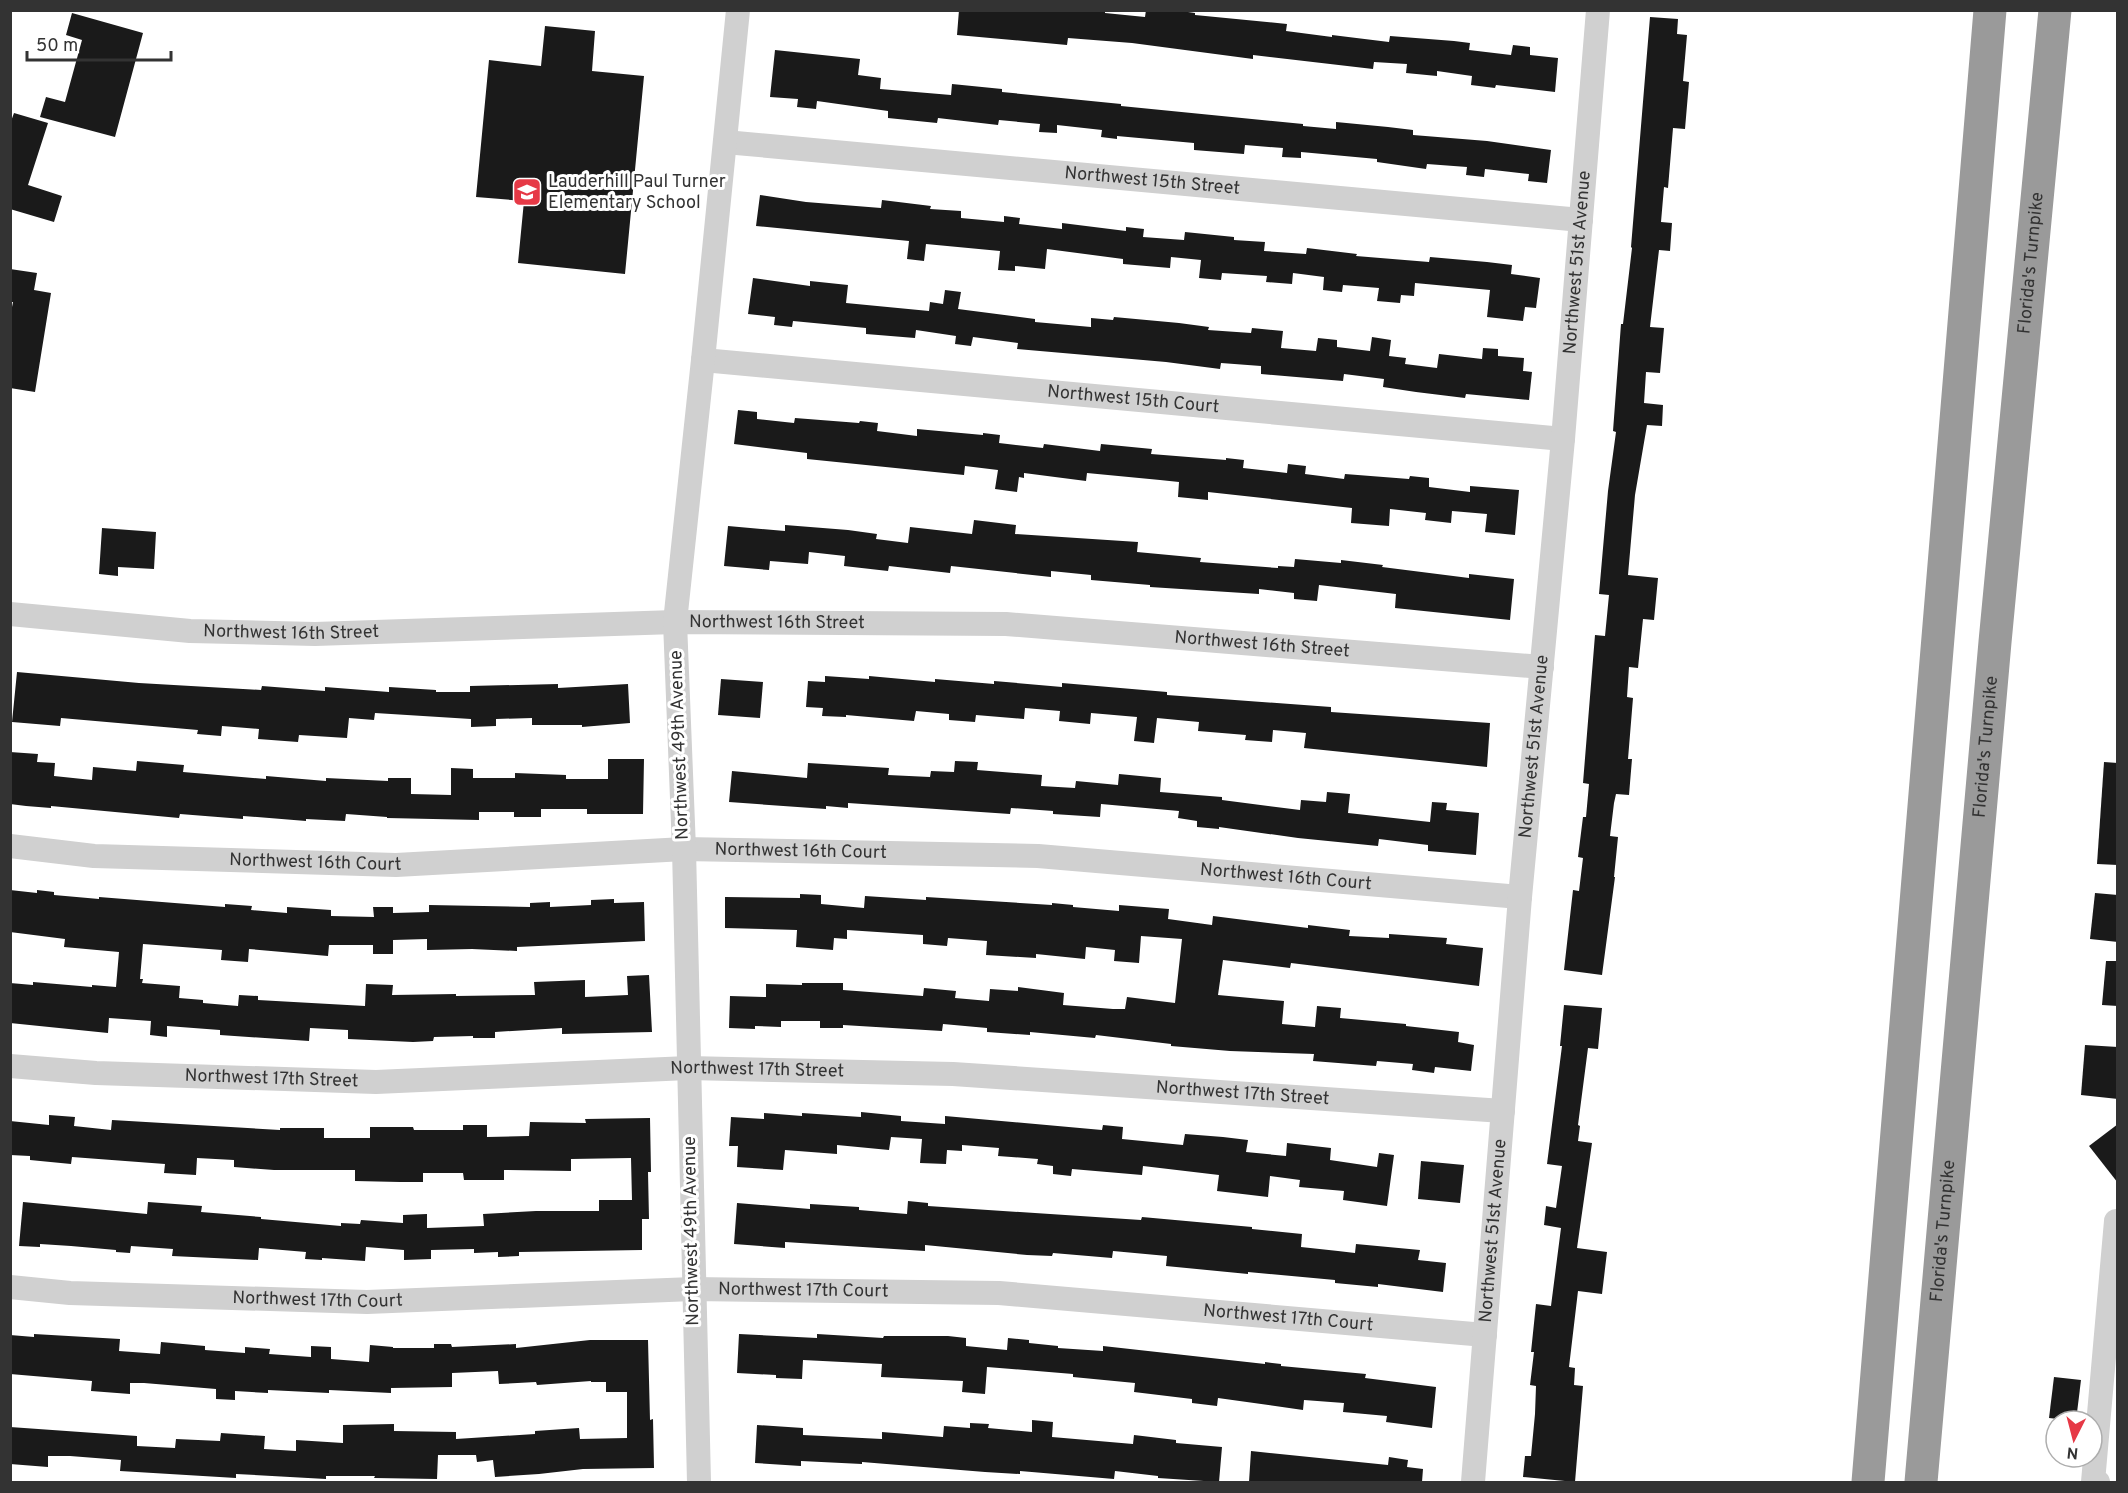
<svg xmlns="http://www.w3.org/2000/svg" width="2128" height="1493" font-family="Overpass,sans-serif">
  <rect width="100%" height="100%" fill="#fff"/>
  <g fill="#1a1a1a">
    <path d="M959 10H1105V13L1145 17 1146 10H1174L1195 13V15L1287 24 1286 31 1332 37V35L1389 42 1390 36 1454 41 1470 43 1469 50 1511 55 1513 45 1530 47V55L1558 58 1555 92 1496 85 1495 88 1471 85 1472 76 1437 71V76L1406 73 1407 64 1374 62 1373 69 1253 55V59L1132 43 1068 38 1067 45 957 35Z"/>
    <path d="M72 13 143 33 115 137 40 117 46 97 65 102 82 40 66 35Z"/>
    <path d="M1650 17 1678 19 1677 34 1687 35 1683 81 1689 82 1685 129 1673 128 1668 188 1664 187 1661 222 1672 223 1670 251 1659 250 1650 327 1664 328 1660 373 1646 372 1644 403 1663 405 1662 426 1647 425 1635 495 1628 575 1658 578 1654 620 1643 619 1638 668 1629 667 1627 697 1633 698 1628 759H1632L1629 795 1616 794 1614 803 1610 836 1618 837 1614 877H1615L1602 975 1564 970 1573 890 1579 891 1583 858 1578 857 1583 817H1586L1589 784 1583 783 1595 635 1605 636 1609 595 1599 594 1608 491 1616 432 1613 431 1621 324H1623L1632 248 1631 247Z"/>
    <path d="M545 26 595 31 592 71 644 76 625 274 518 263 524 201 476 197 489 60 541 66Z"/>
    <path d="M775 50 860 59 858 75 881 78 880 89 951 95 952 84 1002 89V92L1121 104V106L1303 124V126L1336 129V122L1388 127 1413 130V135L1487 141 1551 150 1547 183 1528 181 1529 174 1485 169 1484 177 1466 175 1467 167 1427 164 1426 169 1377 162V159L1301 152V158L1282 157 1283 148 1245 145 1244 154 1194 150V143L1117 136V139L1101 137 1102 130 1057 125V133L1039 132 1040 124 999 120 998 125 938 118 937 123 888 118V111L817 101 816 109 797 107 798 99 770 97Z"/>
    <path d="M14 113 48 123 28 185 62 196 54 222 10 209V124Z"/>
    <path d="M760 195 806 202 881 208 882 200 931 206 930 209 961 211V218L1004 222V216L1020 218 1019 224 1062 229V223L1126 231V227L1144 229 1143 237 1184 240 1185 232 1234 237V240L1265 242 1264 251 1306 254 1307 248 1357 254 1356 256 1429 262 1430 257 1487 262 1512 265 1511 274 1540 278 1536 308 1525 307 1523 321 1487 317 1490 290 1415 283 1414 296 1401 295 1400 303 1377 301 1379 288 1343 285 1342 292 1323 290 1324 277 1293 273 1292 284 1266 282 1267 276 1222 273 1221 280 1199 278 1201 260 1171 257 1170 268 1123 264V259L1047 249 1045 269 1015 266V271L998 270 1000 251 926 244 924 261 907 259 909 241 756 226Z"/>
    <path d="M10 269 37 273 34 290 51 293 35 392 10 388V317L13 302H10Z"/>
    <path d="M753 278 810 286V281L848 285 846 303 929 311 930 302 943 304 945 290 961 292 958 309 1035 319V322L1091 327V318L1113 320 1114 317 1179 323 1209 327 1208 330 1251 333 1252 328 1283 331 1281 348 1316 351 1318 338 1337 340V347L1370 351 1372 337 1391 340 1389 356 1406 358 1405 364 1437 368 1439 354 1482 359 1483 348 1498 349V356L1524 358 1523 371 1532 372 1529 400 1466 394 1465 398 1416 392 1383 387 1384 379 1344 374 1343 381 1261 374V366L1221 363 1220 369 1166 362 1017 349 1018 343 973 337 971 346 955 344 956 336 916 330 915 338 866 334V328L793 321 792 327 774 325 775 317 748 314Z"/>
    <path d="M738 410 757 412V419L794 423 795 418 859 423 860 421 878 423 877 431 917 436V429L983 435V433L1000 435 999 443 1043 448 1044 444 1100 451 1101 444 1152 449 1151 454 1226 460V458L1244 460 1243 468 1287 473 1288 464 1306 466 1305 474 1344 479 1345 474 1409 479 1410 476 1429 478V487L1470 492V486L1519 490 1515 535 1485 532 1487 514 1452 511 1451 523 1425 520 1426 513 1390 509 1389 526 1351 523 1352 508 1208 492V500L1178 497 1179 482 1160 480 1087 473 1086 481 1024 473V478L1019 477 1017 492 995 489 998 470 965 466 964 475 807 459V453L734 444Z"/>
    <path d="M974 520 1016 525 1015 534 1138 542 1137 552 1201 558 1200 562 1278 568V566L1294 567 1295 559 1341 563V560L1383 565 1382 567 1469 578V574L1514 579 1510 620 1395 608 1396 594 1319 585 1317 601 1294 599V593L1259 589V594L1150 587V585L1091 580V575L1051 571V577L951 566 950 573 889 566 888 571 844 566 845 556 809 552 808 564 770 561 769 570 724 566 728 526 785 531V525L848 530 877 534 876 539 908 543 910 527 972 534Z"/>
    <path d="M102 528 156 532 154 569 118 567V576L99 574Z"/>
    <path d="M17 672 139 683 261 690 262 686 325 691V687L389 692V687L436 690V692H470V686L558 684V688L628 684 630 723 582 727V725H532V718L496 719V726L471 727V719L375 713 374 720 349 718 347 738 299 735 298 742 258 739 259 729 222 726 221 736 197 734 198 730 61 718 60 726 12 722Z"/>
    <path d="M825 676 869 679V676L935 682V679L994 684V681L1062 687V683L1167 692V695L1331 707V712L1490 723 1487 767 1304 748 1306 733 1273 730 1272 742 1245 740 1246 735 1198 731 1199 722 1157 718 1154 743 1134 741 1137 717 1091 713 1090 724 1059 721 1060 711 1025 708 1024 719 976 715 975 722 949 720V714L916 711 914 721 846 715V717L822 716 823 708 806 707 808 681 825 682Z"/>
    <path d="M721 679 763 682 760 718 718 715Z"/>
    <path d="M10 752 38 754 37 762 55 763 54 776 92 780 93 767 136 771 137 761 184 765 183 772 266 779V776L326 781V778L388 781V778H411V794L451 795V768L473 769V778H515V773L566 775V779H608V759H644L643 814H587V809H541V817H514V812H479V820L387 818V817L346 814 345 821 306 819V821L243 816V819L180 814 179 818 51 806V808L26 806 10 804Z"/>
    <path d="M955 761 978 762 977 770 1042 775 1041 786 1075 788 1076 781 1118 785 1119 774 1161 778 1160 792 1222 797V800L1300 810 1301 800 1326 802 1327 792 1350 794 1348 813 1430 822 1432 802 1447 803 1446 810 1479 813 1476 855 1428 851V845L1379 839 1378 846 1298 838 1219 827V829L1197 827V821L1178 818 1179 811 1101 804 1100 817 1053 814V811L1011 808 1010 814 848 803V808L826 806V809L729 802 732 771 807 778 808 763 889 768 888 775 930 777 931 771 954 772Z"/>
    <path d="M2104 762 2118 763V865L2097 864Z"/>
    <path d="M10 890 37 893V890L54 892V895L99 899V897L225 907V904L252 906 251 910 287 913V907L331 910V916L374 917 373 907H393V913L429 912V905L530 907V903L550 902V907L591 905V900L614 899V903L644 902 645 941 517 947V951L472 949 427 950V939L393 940V954H373V945H329L328 956 249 949 248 962 221 960 222 950 143 944 140 979H143L142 983 180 986 179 998 203 1000V1003L238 1006 239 995 258 996V1000L365 1006 366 984 393 985 392 995 456 994V996L535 995 534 982 585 980V997L628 995 627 976 649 975 652 1032 562 1034V1028L495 1032V1038H473V1036L434 1037 433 1041 413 1042 348 1039V1030L310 1028 309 1041 220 1035V1030L167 1026V1037L150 1035 151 1021 109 1018 108 1033 10 1023V983L33 985V982L92 987V985L116 987 119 952 64 947 65 939 10 932Z"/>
    <path d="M2095 893 2118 895V942L2090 939Z"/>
    <path d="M800 894 821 895V904L864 908 865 896 926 900V897L1052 905V903L1073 905V907L1119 911V905L1169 909 1168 919 1212 925 1213 916 1308 928V925L1350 930 1349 936 1389 938V934L1447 938 1446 944 1483 948 1479 986 1291 963 1290 968 1223 960 1218 995 1284 1001 1282 1024 1315 1027 1317 1006 1341 1008 1340 1018 1406 1024V1026L1459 1032 1458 1042 1474 1045 1471 1071 1435 1067 1434 1073 1412 1070 1413 1064 1377 1061 1376 1066 1313 1061 1314 1054 1230 1051 1171 1046V1044L1096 1035 1095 1038 1030 1032V1035L987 1032V1028L943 1024 942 1031 843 1025V1028H820V1021H781V1027L755 1026V1029L729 1028 730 996 766 997V984L802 985V983H843V990L923 996 924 988 956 991 955 998 989 1001 990 989 1018 991V987L1064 993 1063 1005 1113 1009H1125L1127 997 1175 1003 1182 939 1141 936 1139 963 1114 961 1115 950 1086 947 1085 959 1036 954V958L986 955 987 941 948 938 947 946 923 944V935L847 930V939L834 938 833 950 796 947 797 930 725 928V897L800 898Z"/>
    <path d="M2106 961H2118V1006L2102 1005Z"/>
    <path d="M1564 1005 1602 1008 1598 1049 1588 1048 1578 1125 1580 1126 1578 1141 1592 1143 1577 1248 1607 1252 1602 1294 1578 1291 1569 1367 1575 1368 1574 1385 1583 1386 1575 1482 1523 1477 1525 1456H1531L1535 1414 1536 1386 1530 1385 1534 1352H1531L1536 1304 1551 1306 1561 1228 1544 1225 1546 1206 1556 1208 1562 1166 1547 1164 1562 1046H1560Z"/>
    <path d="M2085 1045 2118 1047V1099L2081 1095Z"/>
    <path d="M861 1112 901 1116V1121L945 1124V1116L1102 1130 1103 1125 1123 1127 1122 1139 1183 1145 1185 1134 1223 1137 1248 1140 1246 1152 1286 1156 1287 1143 1331 1148 1330 1160 1377 1167 1379 1153 1394 1155 1387 1206 1343 1200 1344 1191 1299 1187 1300 1180 1270 1176 1268 1197 1217 1191 1219 1175 1143 1166 1142 1175 1072 1169 1071 1176 1053 1174V1166L1037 1164 1038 1159 998 1156 999 1148 962 1145V1151L947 1150 946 1164 920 1163 922 1139 891 1137 889 1150 837 1145V1154L785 1150 783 1170 737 1167 738 1146H729L731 1117 764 1119V1113L802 1116V1113L861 1117Z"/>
    <path d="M49 1115 75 1117 74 1126 111 1130 112 1120 280 1130V1128H324V1138H370V1127H413L414 1130H463V1125H487V1137L529 1136 530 1122 586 1123 585 1119 650 1118 651 1172H648L649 1219H642V1250L519 1252V1256L498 1257V1252L474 1253V1249L431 1250V1259L404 1260V1250L366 1247 365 1261 322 1258V1260L305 1259 306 1252 259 1248 258 1260 172 1256 173 1249 131 1246 130 1253 116 1252V1250L71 1246 40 1244V1247L19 1246 23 1202 147 1214 148 1202 202 1206 201 1212 261 1217V1219L341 1226V1223L360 1224 361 1220 403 1223V1215L427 1214V1228L484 1226 483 1214 536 1211H599V1200H632L631 1158 571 1159V1171L504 1170V1180H464L463 1173H423V1182H400L355 1181V1170H274L234 1167V1160L197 1158 196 1175 164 1173 165 1164 72 1157 71 1164 30 1160V1156L10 1155V1121L49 1125Z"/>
    <path d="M2118 1124V1183L2089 1146Z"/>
    <path d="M1421 1161 1464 1165 1460 1203 1418 1199Z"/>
    <path d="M908 1201 928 1203V1206L1141 1220 1142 1217 1252 1227V1229L1302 1234 1301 1247 1338 1251 1355 1253 1356 1244 1420 1250 1418 1260 1446 1263 1443 1292 1378 1284V1287L1335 1283V1280L1248 1272V1274L1166 1266 1167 1256 1113 1251 1112 1258 1053 1253 1052 1256 1027 1255 925 1245V1251L785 1242V1248L734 1244 737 1203 810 1209V1204L859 1207V1210L907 1214Z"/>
    <path d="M34 1334 120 1339 119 1351 160 1354 161 1342 205 1346V1350L245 1353V1347L270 1349 269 1354 311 1357V1346L331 1347V1359L369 1362 370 1345 393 1347V1348H434V1344H451L452 1347 516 1344V1348L590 1340H648L650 1420 653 1419 654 1468 583 1469 539 1474 495 1477 493 1460 477 1462 476 1455H438L437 1479 374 1478 375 1476H326V1479L236 1474V1478L120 1471 121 1460 70 1456H48V1467L10 1464V1427L137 1436V1446L175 1448 176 1439 220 1441 221 1433 265 1436 264 1449 296 1451V1440L343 1443V1425L394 1424V1431L456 1432V1439L535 1434V1431L579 1428 580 1439 627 1438V1392H606V1382H591V1381L537 1385 536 1382 499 1384 498 1371 452 1373V1387L391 1388V1393L329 1390V1393L268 1390V1393L235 1391V1400L216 1399V1389L144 1383H130V1394L91 1391 92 1381 10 1374V1335L34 1337Z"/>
    <path d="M739 1334 817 1338V1334L883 1338 884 1336H948L966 1338V1346L1007 1350 1008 1338 1029 1340V1343L1058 1346V1348L1103 1351V1346L1265 1364V1362L1281 1364V1366L1366 1374 1365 1378 1436 1387 1432 1428 1386 1422 1387 1416 1343 1412 1344 1403 1304 1400 1303 1410 1218 1398 1217 1406 1192 1403V1399L1134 1392 1135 1383 1073 1377V1374L987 1367 985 1394 962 1392 963 1381 881 1377 882 1364 803 1360 802 1379 776 1378V1375L737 1373Z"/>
    <path d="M2054 1377 2081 1380 2076 1421 2049 1418Z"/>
    <path d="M1032 1420 1053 1422 1052 1437 1133 1444 1134 1435 1176 1440V1443L1222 1447 1219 1482 1158 1478V1476L1115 1471 1114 1479 1020 1471V1474L985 1472 862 1462V1464L801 1461V1466L755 1463 757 1425 803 1428V1435L882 1439V1432L943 1437 944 1426 970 1428V1423L989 1424 988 1428 1032 1432Z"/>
    <path d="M1251 1451 1388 1465 1389 1457 1408 1460 1407 1467 1423 1469 1422 1482H1249Z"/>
  </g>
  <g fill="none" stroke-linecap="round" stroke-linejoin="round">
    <g stroke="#d0d0d0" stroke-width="24">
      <path id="s1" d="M725 142 1581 220"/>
      <path id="s2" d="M703 360 1563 439"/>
      <path id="s3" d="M10 614 190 631 315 634 675 622 1006 624 1542 667"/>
      <path id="s4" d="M10 846 94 856 396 865 684 849 1038 856 1520 897"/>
      <path id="s5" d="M10 1066 96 1073 376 1082 688 1068 953 1074 1503 1111"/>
      <path id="s6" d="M10 1287 70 1293 367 1302 693 1289 999 1293 1485 1335"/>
      <path d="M699 1482 684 849 675 622 703 360 738 10"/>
      <path id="s7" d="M1473 1482 1520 897 1563 439 1598 10"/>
      <path d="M2098 1482H2093L2116 1221"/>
    </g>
    <g stroke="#9a9a9a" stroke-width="33">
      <path d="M1868 1482 1990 10"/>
      <path id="s8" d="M1921 1482 1995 642 2055 10"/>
    </g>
  </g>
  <defs>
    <g id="school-square" transform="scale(1.5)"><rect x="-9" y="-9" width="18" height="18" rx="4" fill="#e63946" stroke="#fff"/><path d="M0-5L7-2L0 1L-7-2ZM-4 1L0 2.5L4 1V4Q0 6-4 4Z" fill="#fff"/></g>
  </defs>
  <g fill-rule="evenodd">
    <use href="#school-square" x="527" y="192"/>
  </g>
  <g text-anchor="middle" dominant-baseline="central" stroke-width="6" stroke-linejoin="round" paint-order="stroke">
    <g font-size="18" fill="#333" stroke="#fff">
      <text stroke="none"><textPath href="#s1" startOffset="429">Northwest 15th Street</textPath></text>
      <text stroke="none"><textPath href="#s7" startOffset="1224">Northwest 51st Avenue</textPath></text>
      <text stroke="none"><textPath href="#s8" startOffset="1224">Florida's Turnpike</textPath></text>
      <text stroke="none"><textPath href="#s2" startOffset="432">Northwest 15th Court</textPath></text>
      <text stroke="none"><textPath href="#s3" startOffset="768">Northwest 16th Street</textPath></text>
      <text stroke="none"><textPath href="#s3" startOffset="282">Northwest 16th Street</textPath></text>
      <text stroke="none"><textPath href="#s3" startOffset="1254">Northwest 16th Street</textPath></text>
      <text transform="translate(680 745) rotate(-92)">Northwest 49th Avenue</text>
      <text stroke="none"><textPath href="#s7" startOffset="738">Northwest 51st Avenue</textPath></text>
      <text stroke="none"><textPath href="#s8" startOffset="738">Florida's Turnpike</textPath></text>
      <text stroke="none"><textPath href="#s4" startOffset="792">Northwest 16th Court</textPath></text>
      <text stroke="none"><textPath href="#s4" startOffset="306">Northwest 16th Court</textPath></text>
      <text stroke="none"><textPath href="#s4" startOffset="1278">Northwest 16th Court</textPath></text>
      <text stroke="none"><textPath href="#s5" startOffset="748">Northwest 17th Street</textPath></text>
      <text stroke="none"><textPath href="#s5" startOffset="262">Northwest 17th Street</textPath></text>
      <text stroke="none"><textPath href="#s5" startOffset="1234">Northwest 17th Street</textPath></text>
      <text stroke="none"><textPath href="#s8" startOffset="252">Florida's Turnpike</textPath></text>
      <text transform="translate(692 1231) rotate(-91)">Northwest 49th Avenue</text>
      <text stroke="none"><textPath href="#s7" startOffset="252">Northwest 51st Avenue</textPath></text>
      <text stroke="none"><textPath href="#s6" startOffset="794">Northwest 17th Court</textPath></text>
      <text stroke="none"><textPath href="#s6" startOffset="308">Northwest 17th Court</textPath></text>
      <text stroke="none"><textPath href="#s6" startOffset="1280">Northwest 17th Court</textPath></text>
    </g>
    <g font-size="18" fill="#333" stroke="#fff" text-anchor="start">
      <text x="548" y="182">Lauderhill Paul Turner<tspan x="548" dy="21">Elementary School</tspan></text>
    </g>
  </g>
  <rect width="2128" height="1493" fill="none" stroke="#333333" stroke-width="24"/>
  <g transform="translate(2074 1439) rotate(186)"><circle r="28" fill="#ffffff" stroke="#adadad" stroke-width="1.5"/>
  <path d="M0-4.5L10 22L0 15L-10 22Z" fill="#e63946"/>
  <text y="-9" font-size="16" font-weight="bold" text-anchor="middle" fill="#333333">N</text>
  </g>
  <path d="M27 51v9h144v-9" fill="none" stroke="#333333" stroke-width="3"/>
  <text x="36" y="51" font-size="18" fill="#333333" stroke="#ffffff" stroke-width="4.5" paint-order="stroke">50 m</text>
</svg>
